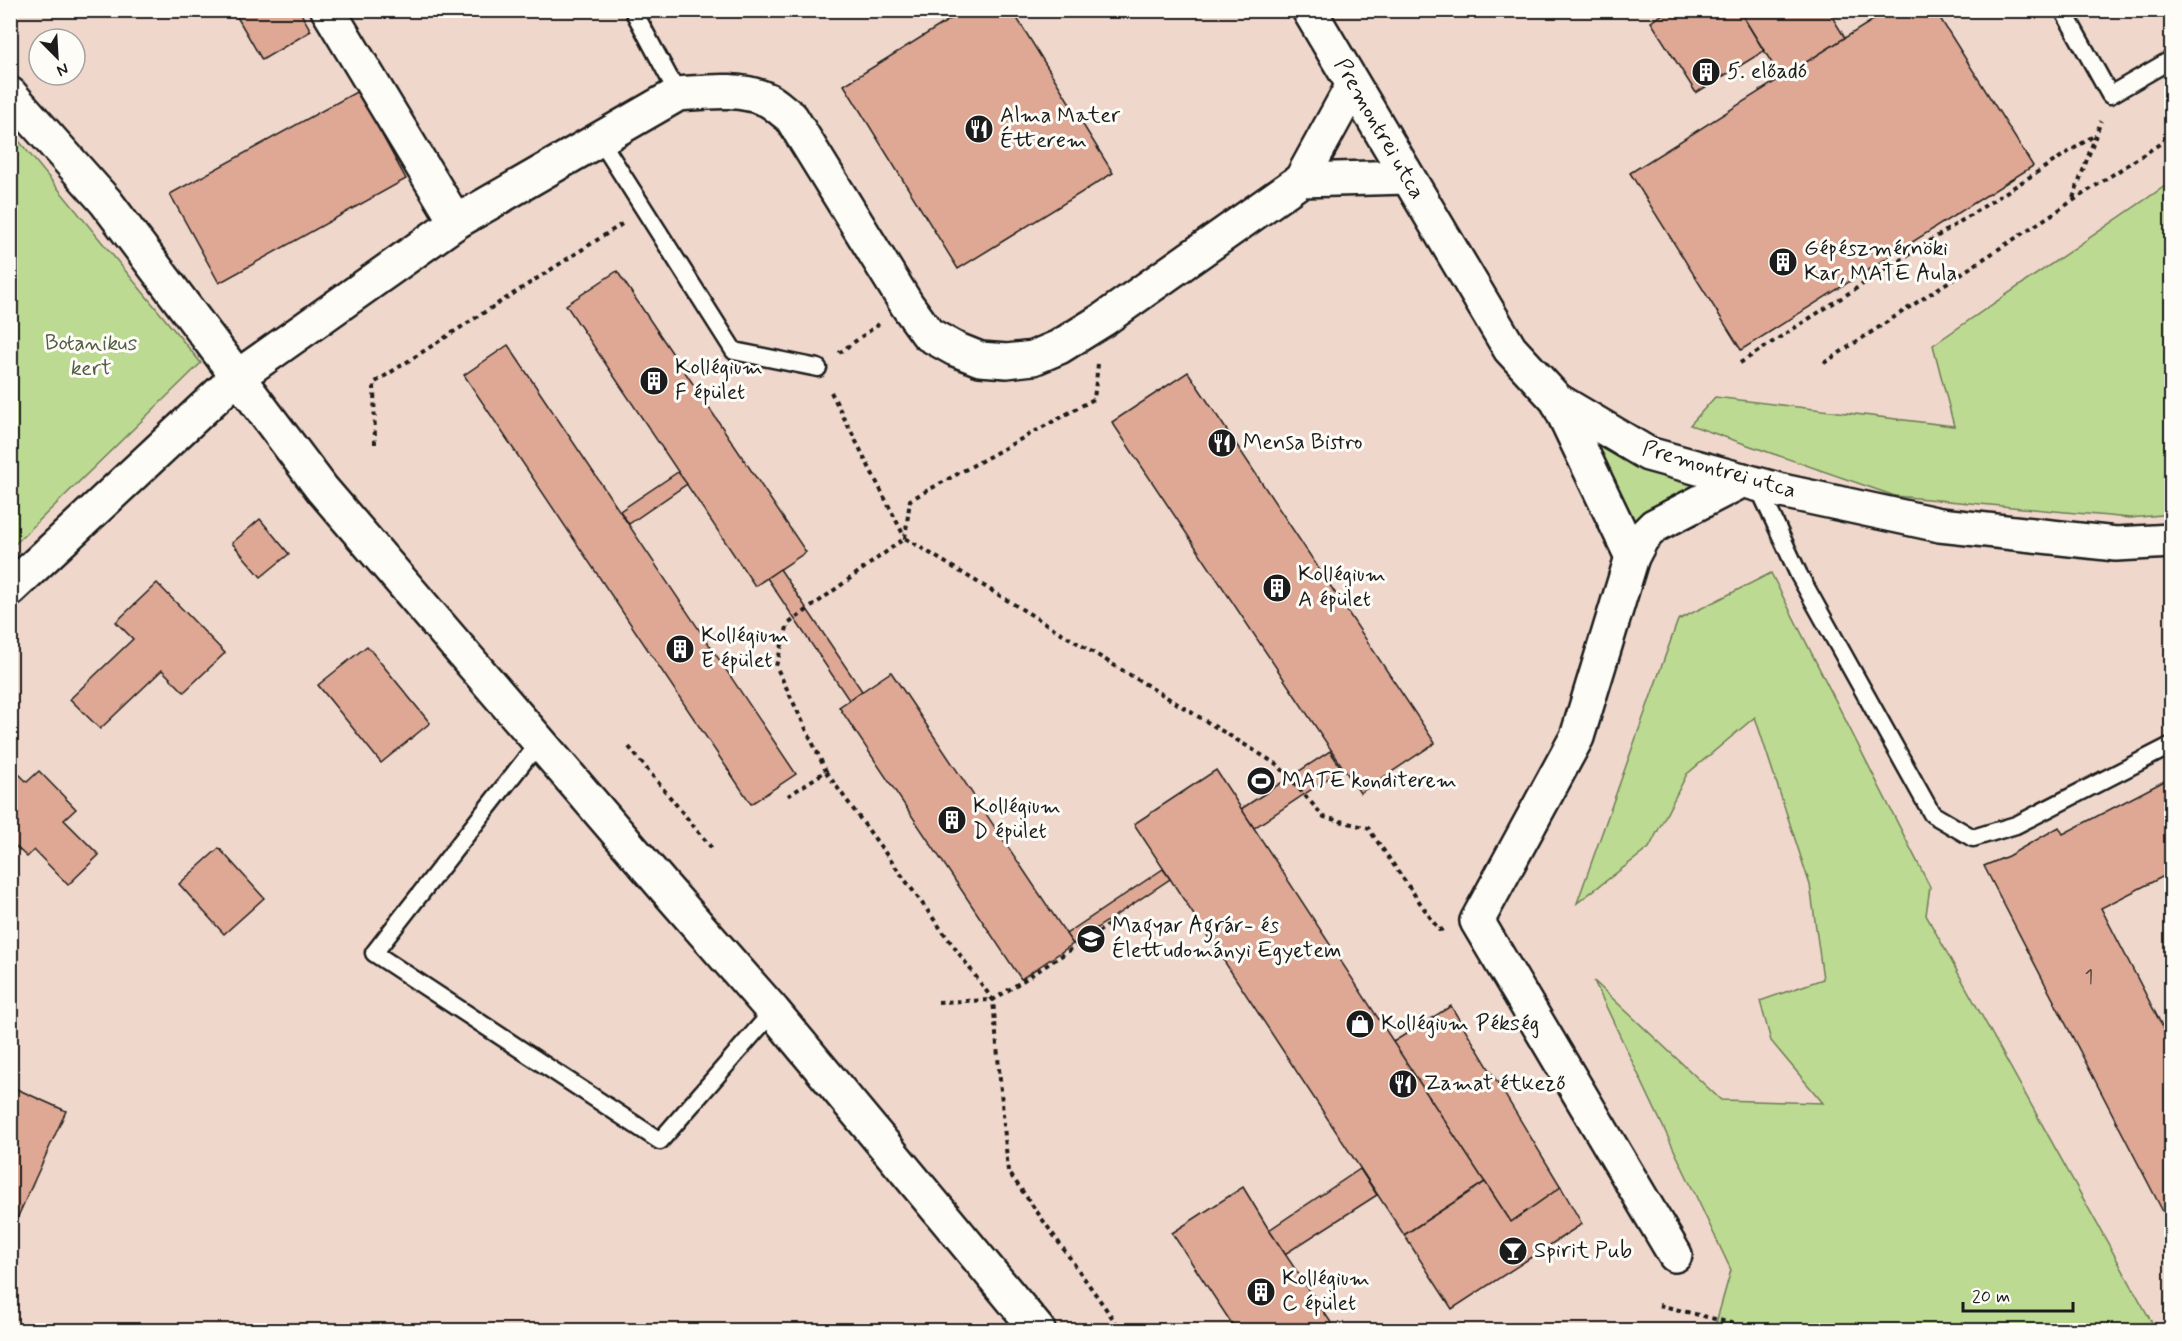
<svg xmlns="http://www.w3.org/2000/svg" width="2182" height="1341" font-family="Mynerve,sans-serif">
  <rect width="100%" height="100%" fill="#f7ebe3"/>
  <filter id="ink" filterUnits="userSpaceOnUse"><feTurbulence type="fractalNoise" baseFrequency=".0167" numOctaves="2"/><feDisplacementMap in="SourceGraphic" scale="12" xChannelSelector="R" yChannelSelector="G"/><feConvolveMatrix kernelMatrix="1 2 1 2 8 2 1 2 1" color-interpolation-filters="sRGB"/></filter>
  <g filter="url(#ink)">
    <path fill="#f0d7cb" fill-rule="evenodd" d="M10 11H2171V1330H11V548L201 363 11 130ZM39 39H75V75H39Z"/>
    <g fill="#bdda92" stroke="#6c7b57" stroke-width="1.5">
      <path d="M10 130 201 363 11 548H10Z"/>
      <path d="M2171 182V514L2130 518 1895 496 1690 425 1715 397 1954 426 1933 345Z"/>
      <path d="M1557 400 1743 480 1642 538Z"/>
      <path d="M1771 573 1930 887 1926 915 2156 1330H1714L1731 1270 1594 981 1721 1100 1823 1103 1771 1041 1760 1001 1823 979 1810 885 1755 717 1687 774 1649 848 1577 903 1678 620Z"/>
    </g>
    <g fill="#dea894" stroke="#1c1c1c" stroke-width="1.5">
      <path d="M233 10H299L311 31 262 60Z"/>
      <path d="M965 10H1012L1113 173 958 269 844 85Z"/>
      <path d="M1669 10H1739L1764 51 1696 93 1651 22Z"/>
      <path d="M1739 10H1828L1845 38 1781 78Z"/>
      <path d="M1889 10H1935L2033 166 1741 350 1630 173Z"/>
      <path d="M358 91 406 179 219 283 170 194Z"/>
      <path d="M617 271 806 552 755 586 566 305Z"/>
      <path d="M508 345 796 774 751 804 464 375Z"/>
      <path d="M1188 372 1435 743 1360 793 1112 422Z"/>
      <path d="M678 472 687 484 629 524 620 511Z"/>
      <path d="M260 519 289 554 261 577 232 543Z"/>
      <path d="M780 569 862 691 849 700 767 578Z"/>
      <path d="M157 583 225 653 184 692 162 670 100 729 70 699 133 639 116 622Z"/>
      <path d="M367 646 430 723 381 763 318 685Z"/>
      <path d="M891 672 1073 944 1021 979 839 707Z"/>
      <path d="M1330 751 1342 769 1254 828 1241 809Z"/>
      <path d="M10 765 27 782 39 771 76 809 64 820 99 855 68 885 34 850 27 857 10 841Z"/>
      <path d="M1216 770 1485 1182 1404 1235 1134 824Z"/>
      <path d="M2172 777V872L2101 908 2172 1045V1229L1984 866 2008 856 2059 827 2063 834Z"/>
      <path d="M219 848 264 898 224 934 179 884Z"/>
      <path d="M1163 869 1170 879 1073 944 1066 934Z"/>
      <path d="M1451 1006 1561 1187 1511 1222 1393 1042Z"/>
      <path d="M10 1086 66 1111 10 1234Z"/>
      <path d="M1360 1169 1377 1195 1285 1254 1269 1230Z"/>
      <path d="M1485 1182 1511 1222 1561 1187 1582 1224 1452 1309 1404 1235Z"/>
      <path d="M1243 1187 1269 1230 1336 1330H1236L1172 1233Z"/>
    </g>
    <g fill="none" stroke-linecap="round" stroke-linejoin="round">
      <g stroke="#1c1c1c" stroke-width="21">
        <g id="lane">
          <path d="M633 10 678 94"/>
          <path d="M2063 10 2110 95 2172 59"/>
          <path d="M599 138 734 351 818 368"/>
          <path d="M1757 484 1799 575 1932 814 1973 838 2016 825 2172 745"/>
          <path d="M539 742 374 953 660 1141 773 1011"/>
        </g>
      </g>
      <g stroke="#1c1c1c" stroke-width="38">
        <g id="street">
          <path d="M328 10 456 222"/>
          <path d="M1309 10 1510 349 1557 400 1648 454 1782 491 1940 525 2116 544 2172 541"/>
          <path d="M10 94 106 202 322 489 665 888 773 1011 1038 1330"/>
          <path d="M1301 180 1353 85"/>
          <path d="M1557 400 1632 557"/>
          <path d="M10 589 237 377 456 222 678 94C708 92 739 87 768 100 776 104 783 112 791 117L907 305 928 334 955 349 980 359 1007 361 1033 358 1059 347 1104 319 1301 180 1407 177"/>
          <path d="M1675 1255 1477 921 1577 737 1632 557 1642 538 1654 526 1743 480"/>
        </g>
      </g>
      <g stroke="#1c1c1c" stroke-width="4" stroke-dasharray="4.5 4.5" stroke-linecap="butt">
        <path d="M2073 198 2101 121"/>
        <path d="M839 353 879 324"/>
        <path d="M1740 363 2095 135"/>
        <path d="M1824 363 2172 136"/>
        <path d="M831 392 905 538"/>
        <path d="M375 444 374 383 622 224"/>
        <path d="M905 538 910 500 1094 399 1098 364"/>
        <path d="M629 747 714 851"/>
        <path d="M826 772 993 1000 1008 1171 1121 1330"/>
        <path d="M788 796 826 771 776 666 788 624 905 538 1278 765 1324 817 1368 828 1439 930 1444 929"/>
        <path d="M938 1002 993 1000 1115 921"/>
        <path d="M1659 1305 1759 1330"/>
      </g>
      <use href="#lane" stroke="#fdfcf7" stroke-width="16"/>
      <use href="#street" stroke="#fdfcf7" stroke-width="33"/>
    </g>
  </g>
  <defs>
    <g id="building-disc" transform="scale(1.5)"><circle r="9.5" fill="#1c1c1c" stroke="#fdfcf7"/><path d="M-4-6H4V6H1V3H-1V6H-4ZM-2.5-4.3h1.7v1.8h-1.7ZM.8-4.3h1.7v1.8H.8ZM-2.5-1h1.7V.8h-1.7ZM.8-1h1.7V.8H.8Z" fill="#fff"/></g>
    <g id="restaurant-disc" transform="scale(1.5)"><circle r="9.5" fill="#1c1c1c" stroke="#fdfcf7"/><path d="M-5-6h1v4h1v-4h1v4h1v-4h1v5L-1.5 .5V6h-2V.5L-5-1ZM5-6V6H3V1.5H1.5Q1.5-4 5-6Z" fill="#fff"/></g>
    <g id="stadium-disc" transform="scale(1.5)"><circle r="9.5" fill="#1c1c1c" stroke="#fdfcf7"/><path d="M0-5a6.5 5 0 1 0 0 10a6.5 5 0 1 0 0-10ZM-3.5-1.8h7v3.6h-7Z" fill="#fff"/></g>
    <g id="university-disc" transform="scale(1.5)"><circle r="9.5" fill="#1c1c1c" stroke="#fdfcf7"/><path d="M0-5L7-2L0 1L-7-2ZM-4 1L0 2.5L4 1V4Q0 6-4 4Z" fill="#fff"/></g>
    <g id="shop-disc" transform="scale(1.5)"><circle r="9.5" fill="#1c1c1c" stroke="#fdfcf7"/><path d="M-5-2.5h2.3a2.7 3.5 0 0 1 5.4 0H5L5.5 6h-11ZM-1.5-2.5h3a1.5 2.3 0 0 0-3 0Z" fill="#fff"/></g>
    <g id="bar-disc" transform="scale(1.5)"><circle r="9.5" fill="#1c1c1c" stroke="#fdfcf7"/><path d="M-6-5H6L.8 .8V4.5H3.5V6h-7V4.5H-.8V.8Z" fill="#fff"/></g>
  </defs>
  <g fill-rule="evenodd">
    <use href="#building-disc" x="1706" y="72"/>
    <use href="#restaurant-disc" x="979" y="129"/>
    <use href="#building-disc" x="1783" y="262"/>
    <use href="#building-disc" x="654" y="381"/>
    <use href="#restaurant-disc" x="1222" y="443"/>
    <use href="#building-disc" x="1277" y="588"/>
    <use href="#building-disc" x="680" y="649"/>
    <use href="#stadium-disc" x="1261" y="781"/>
    <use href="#building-disc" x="952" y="820"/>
    <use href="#university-disc" x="1091" y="939"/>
    <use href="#shop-disc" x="1360" y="1024"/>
    <use href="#restaurant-disc" x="1403" y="1084"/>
    <use href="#bar-disc" x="1513" y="1251"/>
    <use href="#building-disc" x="1261" y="1292"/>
  </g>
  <g text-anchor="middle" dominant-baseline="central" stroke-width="6" stroke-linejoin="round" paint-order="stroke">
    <g font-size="20" fill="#4c3f3a">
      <text x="2089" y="977">1</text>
    </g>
    <g font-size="22" fill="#1c1c1c" stroke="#fdfcf7" text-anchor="start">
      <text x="1727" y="72">5. előadó</text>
      <text x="1000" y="116">Alma Mater<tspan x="1000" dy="25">Étterem</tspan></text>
      <text x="1804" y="249">Gépészmérnöki<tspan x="1804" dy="25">Kar, MATE Aula</tspan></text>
      <text x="675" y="368">Kollégium<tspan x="675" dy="25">F épület</tspan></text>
      <text x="1243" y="443">Mensa Bistro</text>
      <text x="1298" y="575">Kollégium<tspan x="1298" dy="25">A épület</tspan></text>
      <text x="701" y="636">Kollégium<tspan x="701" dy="25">E épület</tspan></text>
      <text x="1282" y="781">MATE konditerem</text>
      <text x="973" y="807">Kollégium<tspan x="973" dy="25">D épület</tspan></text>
      <text x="1112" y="926">Magyar Agrár- és<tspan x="1112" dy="25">Élettudományi Egyetem</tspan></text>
      <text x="1381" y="1024">Kollégium Pékség</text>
      <text x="1424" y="1084">Zamat étkező</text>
      <text x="1534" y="1251">Spirit Pub</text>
      <text x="1282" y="1279">Kollégium<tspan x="1282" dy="25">C épület</tspan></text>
    </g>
    <g font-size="22" fill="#1c1c1c" stroke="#fdfcf7">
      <text transform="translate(1379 129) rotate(60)">Premontrei utca</text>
      <text transform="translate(1719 470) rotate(16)">Premontrei utca</text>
    </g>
    <g font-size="22" fill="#545e45" stroke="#fdfcf7">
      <text x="91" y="344">Botanikus<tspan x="91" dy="25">kert</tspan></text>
    </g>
  </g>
  <rect width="2182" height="1341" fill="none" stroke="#fdfcf7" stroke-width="36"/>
  <rect x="18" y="18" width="2146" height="1305" fill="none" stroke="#1c1c1c" stroke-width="2" filter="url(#ink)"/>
  <g transform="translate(57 57) rotate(156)"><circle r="28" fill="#fdfcf7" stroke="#a3a29f" stroke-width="1.5"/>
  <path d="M0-4.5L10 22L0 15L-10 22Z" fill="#1c1c1c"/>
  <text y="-9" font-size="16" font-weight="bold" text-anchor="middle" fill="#1c1c1c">N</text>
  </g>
  <path d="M1963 1302v9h110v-9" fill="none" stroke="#1c1c1c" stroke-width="3"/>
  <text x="1972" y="1302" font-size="18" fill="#1c1c1c" stroke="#fdfcf7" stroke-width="4.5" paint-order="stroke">20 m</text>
</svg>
